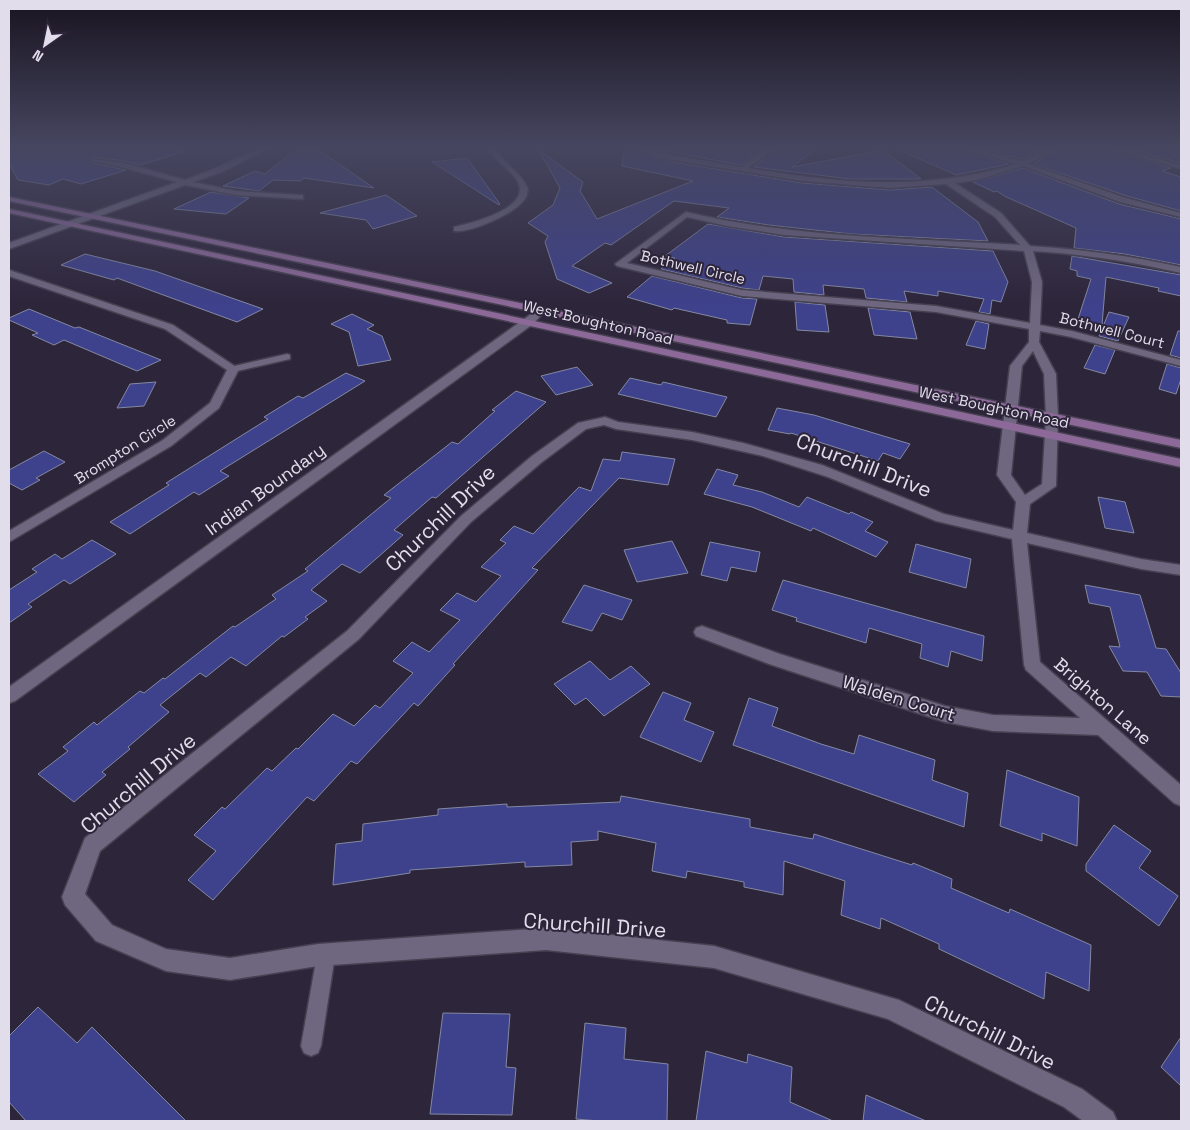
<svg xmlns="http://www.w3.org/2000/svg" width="1190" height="1130" font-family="'Space Grotesk',sans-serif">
  <rect width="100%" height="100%" fill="#2d253a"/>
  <g fill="#3e418b" stroke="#8489a2">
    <path d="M9 148H182L183 152 140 165 125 161 93 157 91 159 93 163 126 170 81 184 63 179 49 185 18 180 9 163Z"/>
    <path d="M624 148H631L666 161 802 183 890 190 932 187 978 222 988 241 852 234 769 225 717 217 729 208 674 201 611 245 605 243 572 266 612 283 589 293 557 279 545 242 548 236 528 223 553 205 560 188 538 149 583 182 580 191 597 219 693 181 622 166Z"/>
    <path d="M651 148H765L741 165Z"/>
    <path d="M777 148H817L792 167 883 150 921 179H850L754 167Z"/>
    <path d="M895 148H958L1009 164 956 175Z"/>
    <path d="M979 148H1045L1022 159Z"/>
    <path d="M1061 148H1106L1171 168 1162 171 1181 177V211L1127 196 1033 164Z"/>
    <path d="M1126 148H1181V163Z"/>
    <path d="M295 150 320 151 374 188 304 178 300 181 273 180 259 191 223 186 255 171 265 174Z"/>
    <path d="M467 158 500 204 499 205 432 162Z"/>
    <path d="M1023 168 1119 204 1181 219V265L1125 254 1074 248 1076 228 1004 196 997 191 994 192 973 182Z"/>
    <path d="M211 192 249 198 226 214 174 209Z"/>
    <path d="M386 195 417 216 373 229 366 220 320 213Z"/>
    <path d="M708 224 784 237 993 251 1008 282 1001 302 992 300 990 314 979 312 984 299 938 291V296L904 291 907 302 866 298 864 289 823 285 824 295 794 292 793 279 763 276 759 290 742 288 661 269 675 258 665 256Z"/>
    <path d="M85 254 155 271 263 309 237 322 117 278 114 280 61 265Z"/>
    <path d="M1072 256 1181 275V296L1158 291 1159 288 1106 277 1102 325 1078 319 1091 279 1077 276V271L1070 269Z"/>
    <path d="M652 276 742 298 757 299 750 325 727 323V320L674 308 672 310 627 297Z"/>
    <path d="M795 302 825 305 829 332 797 330Z"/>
    <path d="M868 308 910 312 917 339 874 335Z"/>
    <path d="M29 309 75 328 79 327 161 360 137 371 64 340 54 345 32 335 38 333 9 320V318Z"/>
    <path d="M1109 312 1129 317 1118 341 1099 336Z"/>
    <path d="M352 314 374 325 367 329 382 336 391 360 358 366 349 332 331 324Z"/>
    <path d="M976 321 989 324 985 349 966 345Z"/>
    <path d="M1178 331H1181V358L1170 355Z"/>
    <path d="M1095 345 1115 350 1105 374 1084 368Z"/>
    <path d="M1167 364 1181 368V379L1176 394 1159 389Z"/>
    <path d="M577 367 593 385 556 395 541 376Z"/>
    <path d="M346 373 365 381 220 471 229 476 199 495 194 492 130 534 110 522 169 485 166 483 268 419 264 417 298 396 303 398Z"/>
    <path d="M630 378 661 385 663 382 727 397 716 417 618 394Z"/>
    <path d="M156 382 144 406 117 408 130 384Z"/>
    <path d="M516 391 546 402 436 498 432 497 394 530 403 535 360 573 342 564 311 590 327 601 305 617 308 619 284 637 282 636 246 666 231 657 206 677 200 673 160 705 169 712 128 747 130 749 102 772 106 775 74 802 38 774 68 751 63 747 94 722 97 725 140 691 144 693 163 678 165 679 233 626 235 627 276 599 272 595 308 571 305 569 391 498 384 495 452 442 458 444 495 411 492 410Z"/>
    <path d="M777 408 814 415 910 444 900 459 883 453 878 461 791 433 790 434 768 430Z"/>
    <path d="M44 451 65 462 36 478 40 480 22 490 9 483V470Z"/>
    <path d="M622 452 675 459 668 485 619 478 532 568 538 570 453 664 455 665 418 706 414 703 357 764 351 761 314 801 307 797 213 900 188 880 216 851 194 835 222 807 225 809 267 768 272 771 296 748 298 749 333 714 354 726 375 705 380 708 413 673 393 661 412 642 429 652 460 620 440 610 457 593 476 602 501 576 481 567 506 543 500 540 514 526 533 534 579 487 591 491 603 459 620 461Z"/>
    <path d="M717 469 738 475 733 485 762 492 799 507 807 497 849 514 851 512 873 522 865 531 888 542 876 557 813 528 811 531 752 507 704 494Z"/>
    <path d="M1098 497 1125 502 1134 533 1105 528Z"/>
    <path d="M92 540 116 554 70 584 64 580 28 604 32 607 9 623V590L37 572 32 569 55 554 62 559Z"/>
    <path d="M672 541 688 573 637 582 624 550Z"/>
    <path d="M710 542 760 552 756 572 731 567 727 581 701 575Z"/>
    <path d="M916 544 971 559 966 588 909 572Z"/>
    <path d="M783 580 984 636 982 661 951 651 948 667 920 658 922 644 869 628 866 643 796 621 797 618 772 610Z"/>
    <path d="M584 585 632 600 622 620 602 613 592 631 562 622Z"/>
    <path d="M1085 585 1140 595 1156 648 1166 649 1181 673V697L1161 696 1147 672 1123 671 1109 646 1120 647 1110 607 1089 603Z"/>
    <path d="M590 661 610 680 631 666 650 684 604 716 586 698 575 705 554 684Z"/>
    <path d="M663 692 691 703 684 720 714 732 701 762 640 737Z"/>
    <path d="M749 698 778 708 772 726 821 744 854 754 859 735 935 760 932 780 968 793 964 827 733 745Z"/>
    <path d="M1007 770 1079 797 1077 846 1042 833V841L1000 826Z"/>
    <path d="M621 796 750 819V827L813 839 814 834 912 865 913 863 952 879 951 888 1009 913 1010 909 1091 945 1089 991 1046 972 1044 999 939 949V944L881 918 880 929 841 915 845 881 784 861 783 895 744 887V882L687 871 686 878 652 871 656 843 598 831V840L571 842 572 865 525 867V862L410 870V873L333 885 336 844 362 841 363 824 438 815V809L507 804V807L620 802Z"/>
    <path d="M1114 825 1151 851 1139 868 1178 896 1159 926 1086 871V864Z"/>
    <path d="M38 1007 77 1043 92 1027 186 1121H26L9 1102V1036Z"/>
    <path d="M443 1013 510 1014 506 1067 516 1068 512 1115 430 1114Z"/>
    <path d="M585 1023 626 1028 624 1059 668 1064 667 1121H599L576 1119Z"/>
    <path d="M1181 1037V1086L1161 1067Z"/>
    <path d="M706 1051 747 1063 748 1054 792 1067 790 1102 833 1121H696Z"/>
    <path d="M866 1095 926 1121H863Z"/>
  </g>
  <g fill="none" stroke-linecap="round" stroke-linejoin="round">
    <g stroke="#464051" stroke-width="3">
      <g id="lane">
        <path d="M287 354 290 355V359L233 372 228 369 230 367Z"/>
        <path d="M326 946 333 948 335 955 321 1046 318 1053 311 1056 304 1053 301 1046 317 955 319 948Z"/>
      </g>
    </g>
    <g stroke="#464051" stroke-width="3">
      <g id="street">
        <path d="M260 148H269L222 172 193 182 236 191 300 195H303V199L236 195 185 185 9 249V243L177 182 125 168 93 161V159L125 163 185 180 216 168Z"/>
        <path d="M489 148H495C504 164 521 172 528 189 527 193 527 197 524 200 514 214 471 233 454 231V227C472 223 534 208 517 180 509 168 495 162 489 148Z"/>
        <path d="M633 148H643L666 154 741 167 768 148H775L749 168C838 184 928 191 1016 164L960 148H971L1022 161 1050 148H1059L1028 164 1126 198 1181 213V217L1120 202 1023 166 977 180 955 183 1001 213 1030 246C1082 249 1131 256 1181 267V273C1132 262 1084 254 1033 251L1042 282 1040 325 1072 331 1181 360V366L1071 337 1040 331 1039 342 1056 374 1058 417 1056 486 1030 504 1027 533 1141 559 1181 565V575L1141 569 1027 543 1040 662 1181 785V806L1174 803 1098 735 993 731 945 722 769 664 696 636 694 632 696 628 702 626 780 654 945 706 993 715 1080 718 1026 670 1024 665 1012 539 936 521 828 477 763 456 692 440 616 429 604 425 586 429 542 462 471 522 359 639 100 851 85 894 112 925 166 949 230 958 318 944 546 928 714 946 899 1000 1082 1089 1113 1112 1117 1121H1083L1064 1107 888 1019 714 968 546 950 318 966 230 980 166 971 96 941 65 905 62 897 85 838 347 631 461 516 532 456 578 423 605 417 618 422 692 432 743 443 822 465 944 514 1013 530 1016 502 997 475 1010 366 1029 342V329L936 312 742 296 617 266 615 264 686 212C794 238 910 238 1020 245L995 217 946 184 890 188 802 181 666 159ZM687 217 727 226 784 235 1024 251 1032 282 1030 323 936 306 742 290 627 263ZM1033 351 1044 374 1046 417 1042 484 1025 495 1011 475 1022 366Z"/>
        <path d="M1108 148H1119L1181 165V169Z"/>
        <path d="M9 270 173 325 239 369 219 408 171 446 9 542V531L163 440 210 403 227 370 165 329 9 276Z"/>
        <path d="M541 307 546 310 533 324 15 701 9 703V687Z"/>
      </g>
    </g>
    <g stroke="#464051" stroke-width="3">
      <g id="secondary">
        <path d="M9 197 1181 440V448L9 201Z"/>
        <path d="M9 209 1181 459V467L9 213Z"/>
      </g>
    </g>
    <use href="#lane" fill="#6f677f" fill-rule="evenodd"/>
    <use href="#street" fill="#6f677f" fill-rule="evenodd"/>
    <use href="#secondary" fill="#8c6999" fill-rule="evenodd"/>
  </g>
  <linearGradient id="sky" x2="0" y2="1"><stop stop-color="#191420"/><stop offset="0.48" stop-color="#464660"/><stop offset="1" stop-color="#464660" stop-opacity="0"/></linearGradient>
  <rect width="1190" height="306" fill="url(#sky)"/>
  <g text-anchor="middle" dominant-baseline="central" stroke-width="4" stroke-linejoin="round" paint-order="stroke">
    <g font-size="15" fill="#e2ddeb" stroke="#2d253a">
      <text transform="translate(693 267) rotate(13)">Bothwell Circle</text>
      <text transform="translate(598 322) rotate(13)">West Boughton Road</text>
      <text transform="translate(1112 330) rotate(14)">Bothwell Court</text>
      <text transform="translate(994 407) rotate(12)">West Boughton Road</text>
      <text transform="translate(125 449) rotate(-32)">Brompton Circle</text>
    </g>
    <g font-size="18" fill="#e2ddeb" stroke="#2d253a">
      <text transform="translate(265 489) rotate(-36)">Indian Boundary</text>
      <text transform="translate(899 698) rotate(17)">Walden Court</text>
      <text transform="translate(1103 701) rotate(41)">Brighton Lane</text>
    </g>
    <g font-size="21" fill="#e2ddeb" stroke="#2d253a">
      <text transform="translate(864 465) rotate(21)">Churchill Drive</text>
      <text transform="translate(440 518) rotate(-44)">Churchill Drive</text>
      <text transform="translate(138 783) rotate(-40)">Churchill Drive</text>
      <text transform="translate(595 925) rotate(4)">Churchill Drive</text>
      <text transform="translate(990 1032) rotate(26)">Churchill Drive</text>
    </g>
  </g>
  <rect width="1190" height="1130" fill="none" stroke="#e2ddeb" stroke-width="20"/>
  <g transform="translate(45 45) rotate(213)" stroke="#2d253a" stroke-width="4" paint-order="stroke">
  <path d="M0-4L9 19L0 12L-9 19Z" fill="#e2ddeb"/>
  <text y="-8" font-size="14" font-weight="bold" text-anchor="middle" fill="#e2ddeb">N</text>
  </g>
</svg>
